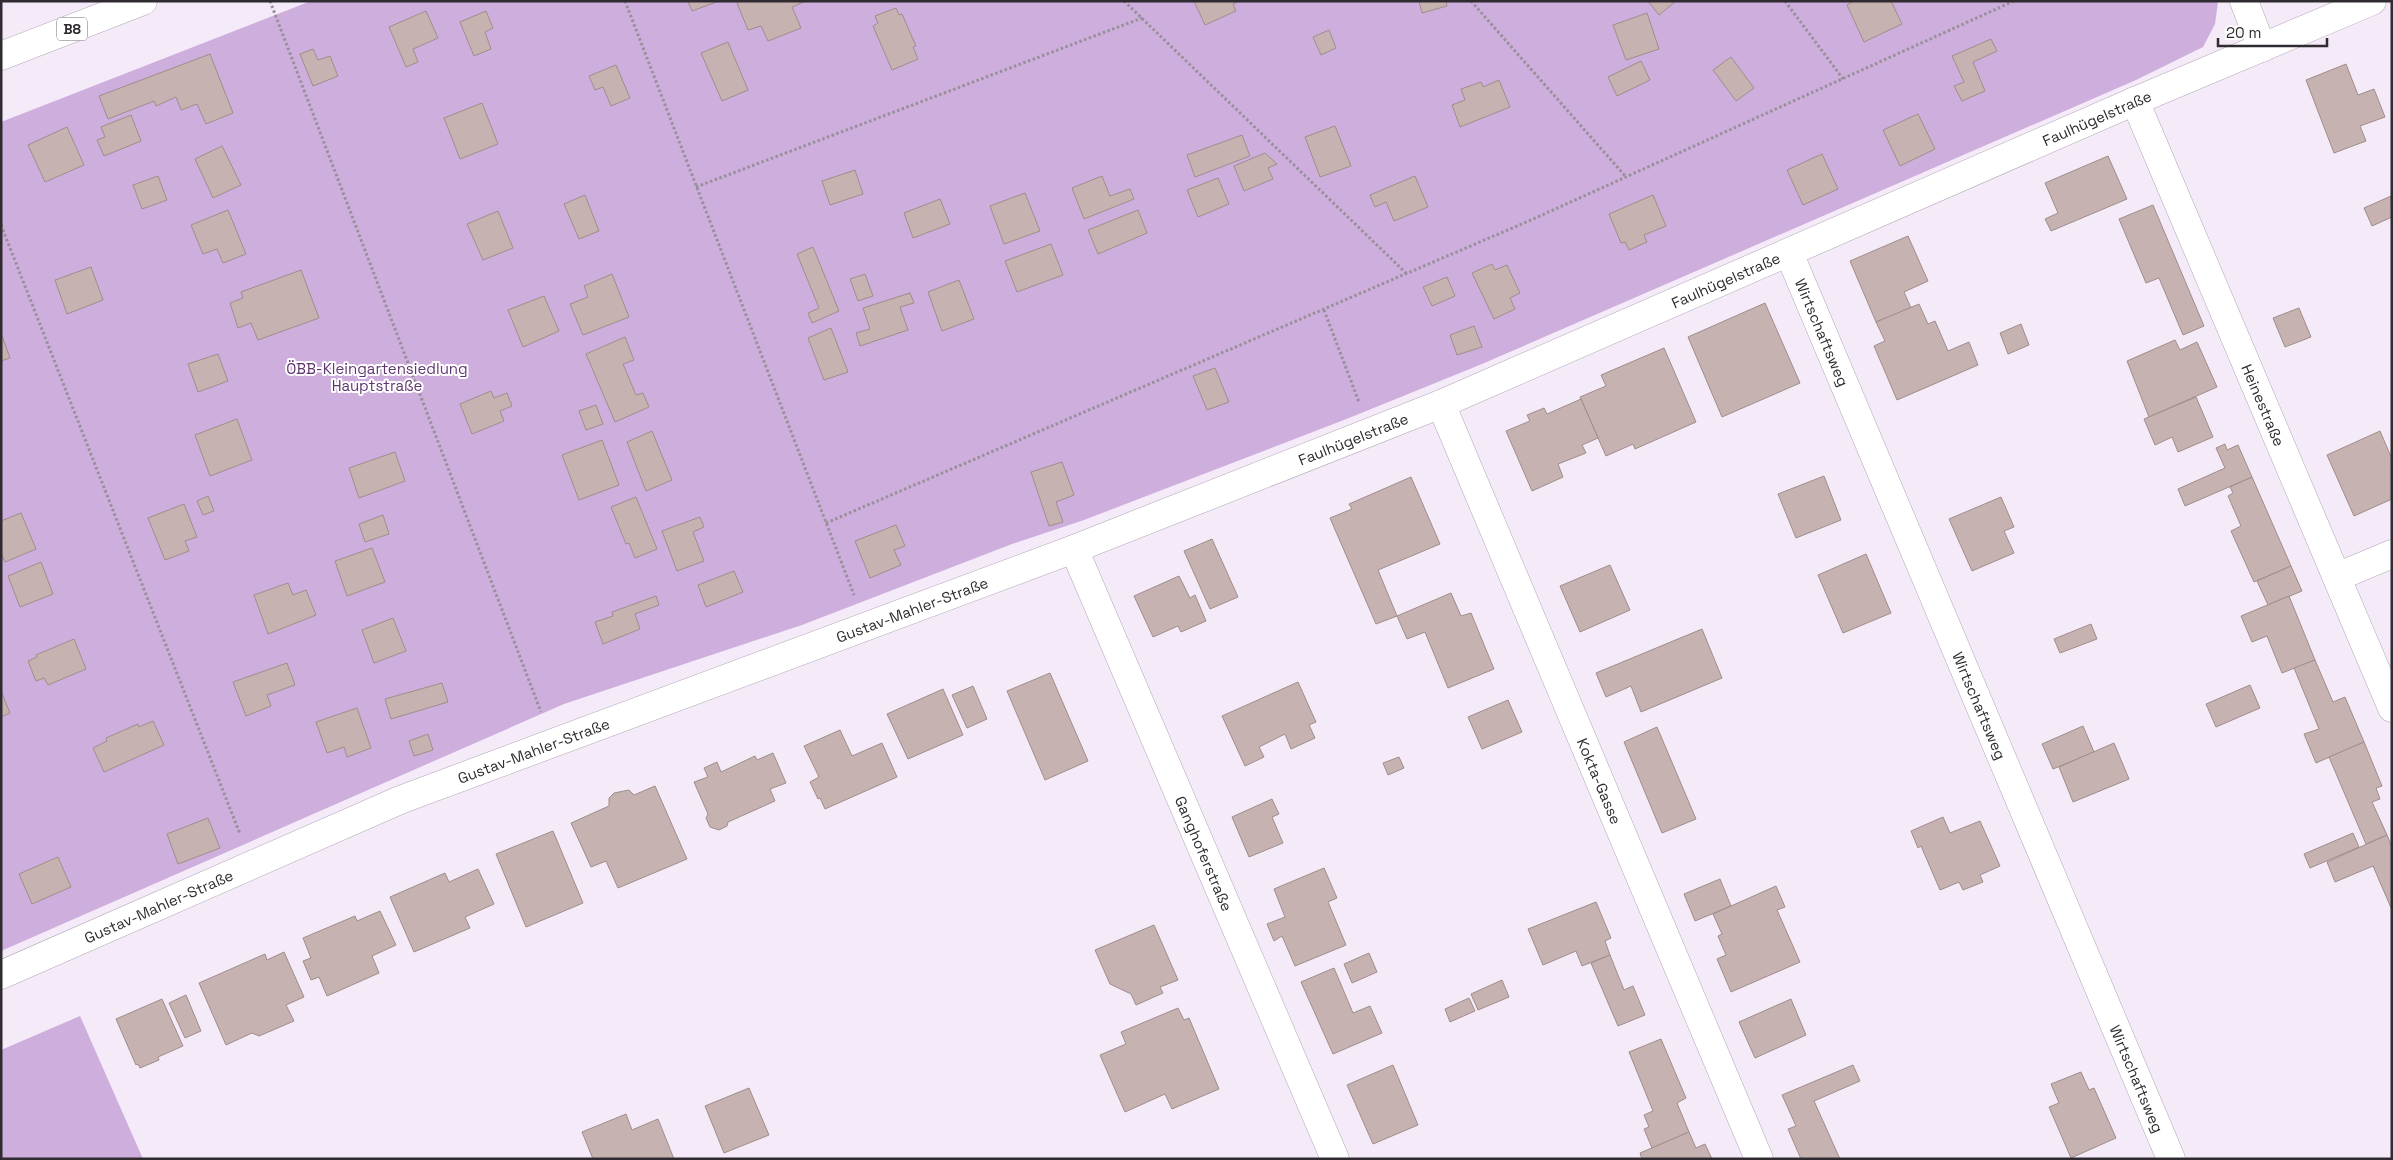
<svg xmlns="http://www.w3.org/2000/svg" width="2393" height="1160" font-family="'Space Grotesk',sans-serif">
  <rect width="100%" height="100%" fill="#f4eaf8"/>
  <g fill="#ceaedd">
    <path d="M311 1H2218V2L2215 24 2203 47 2136 80 1482 364 1349 418 1084 520 1012 544 802 625 564 704 1 951V122Z"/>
    <path d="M80 1016 143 1159H1V1050Z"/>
  </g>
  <g fill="#c6b3b1" stroke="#9f8d8b">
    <path d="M688 1H719L692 11Z"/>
    <path d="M741 1H806L792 7 801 28 768 41 761 26 748 30 737 3Z"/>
    <path d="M1194 1H1240L1233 4 1236 11 1205 25Z"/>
    <path d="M1419 1H1446L1447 6 1422 13Z"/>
    <path d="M1648 1H1676L1659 15Z"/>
    <path d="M1854 1H1891L1902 24 1864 42 1847 5Z"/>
    <path d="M896 8 899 15 902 14 916 46 913 47 918 59 892 70 873 26 878 23 875 16Z"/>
    <path d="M426 11 438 38 413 49 418 62 406 67 389 27Z"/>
    <path d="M486 11 493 28 485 32 491 49 474 56 460 22Z"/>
    <path d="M1647 13 1659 49 1626 60 1613 25Z"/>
    <path d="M1329 30 1336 48 1321 55 1313 37Z"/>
    <path d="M1991 39 1997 51 1973 62 1985 91 1962 101 1954 86 1964 82 1952 56Z"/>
    <path d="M728 42 748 90 722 101 701 53Z"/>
    <path d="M313 49 318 60 330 56 338 76 313 86 300 54Z"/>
    <path d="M210 54 233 113 206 124 197 104 181 110 176 97 156 106 154 101 108 119 99 96Z"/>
    <path d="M1731 57 1754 88 1736 101 1713 70Z"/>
    <path d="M1641 61 1650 80 1617 96 1608 77Z"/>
    <path d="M2346 64 2358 95 2374 89 2385 117 2360 126 2366 141 2334 153 2306 80Z"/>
    <path d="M616 65 630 98 611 106 603 87 595 90 589 76Z"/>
    <path d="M1499 80 1510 107 1460 127 1452 105 1465 100 1461 89 1481 82 1483 87Z"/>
    <path d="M482 103 498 144 460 159 444 118Z"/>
    <path d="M1918 114 1935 149 1900 166 1883 130Z"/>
    <path d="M131 115 141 141 104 156 97 140 105 137 101 127Z"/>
    <path d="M1335 126 1351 166 1320 177 1305 137Z"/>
    <path d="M67 127 84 165 45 182 28 145Z"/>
    <path d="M1242 135 1250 156 1195 177 1187 155Z"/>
    <path d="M222 146 241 185 213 198 195 159Z"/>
    <path d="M1265 153 1277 164 1268 168 1273 179 1244 191 1234 166Z"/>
    <path d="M1822 154 1838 189 1803 205 1787 170Z"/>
    <path d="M2108 156 2127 199 2051 231 2045 219 2058 213 2045 183Z"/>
    <path d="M855 170 863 194 830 205 822 181Z"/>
    <path d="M158 176 167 200 142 209 133 185Z"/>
    <path d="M1102 176 1110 196 1130 189 1134 199 1084 219 1072 188Z"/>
    <path d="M1415 176 1428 207 1394 221 1386 202 1375 207 1370 195Z"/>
    <path d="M1218 178 1229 204 1198 217 1187 190Z"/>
    <path d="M1025 193 1040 231 1004 244 990 206Z"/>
    <path d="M585 195 599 231 579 239 564 204Z"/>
    <path d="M1653 195 1666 226 1644 235 1647 242 1629 250 1625 242 1621 243 1609 214Z"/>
    <path d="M2391 196 2392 217 2372 226 2364 208Z"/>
    <path d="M940 199 950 224 913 238 904 213Z"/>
    <path d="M2153 205 2204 326 2183 335 2159 278 2146 283 2119 219Z"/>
    <path d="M228 210 246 254 223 263 217 249 203 254 191 225Z"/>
    <path d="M1138 210 1147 233 1098 254 1088 230Z"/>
    <path d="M498 211 513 248 483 260 467 224Z"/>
    <path d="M1908 236 1928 281 1904 292 1911 308 1876 322 1850 261Z"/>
    <path d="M1051 244 1063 275 1017 292 1005 261Z"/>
    <path d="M813 247 839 311 812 323 808 313 819 308 797 254Z"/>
    <path d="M1492 264 1495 270 1507 265 1520 293 1510 298 1515 309 1494 319 1472 273Z"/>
    <path d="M91 267 103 300 67 314 55 280Z"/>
    <path d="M301 270 319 318 258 340 251 323 238 328 230 303 243 298 241 292Z"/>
    <path d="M612 274 629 317 583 335 570 304 588 297 584 286Z"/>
    <path d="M865 274 873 296 858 301 850 279Z"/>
    <path d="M1447 277 1455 296 1432 306 1423 287Z"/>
    <path d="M959 280 974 319 942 331 928 292Z"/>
    <path d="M910 293 914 303 900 307 908 330 860 346 856 333 870 329 863 308Z"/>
    <path d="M544 296 559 331 523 347 508 310Z"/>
    <path d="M1765 303 1800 383 1722 417 1688 337Z"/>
    <path d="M1919 304 1928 324 1935 321 1948 351 1969 342 1978 365 1897 400 1874 346 1885 341 1876 322Z"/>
    <path d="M2299 308 2311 337 2285 347 2273 318Z"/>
    <path d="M2021 324 2029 345 2008 354 2000 333Z"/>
    <path d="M1474 326 1482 347 1457 355 1450 335Z"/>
    <path d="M831 328 848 372 824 380 808 338Z"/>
    <path d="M1 333 10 358 1 361Z"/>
    <path d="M625 337 634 360 623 364 636 395 643 393 649 407 615 422 586 354Z"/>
    <path d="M2175 340 2180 350 2197 342 2217 387 2149 417 2127 361Z"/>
    <path d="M1664 348 1696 422 1635 449 1633 444 1606 456 1580 397 1606 386 1601 375Z"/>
    <path d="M218 354 228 381 198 392 188 364Z"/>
    <path d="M1215 368 1229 402 1207 410 1193 376Z"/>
    <path d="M491 391 494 398 507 393 512 406 500 411 504 421 472 434 460 404Z"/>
    <path d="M2196 397 2213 437 2178 452 2172 437 2155 445 2144 419Z"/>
    <path d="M1581 399 1598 438 1582 445 1586 453 1558 464 1563 477 1532 491 1506 431 1530 421 1527 415 1544 408 1547 414Z"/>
    <path d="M596 405 603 424 586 430 579 411Z"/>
    <path d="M237 419 252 460 210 476 195 435Z"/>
    <path d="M652 431 672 480 646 491 627 442Z"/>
    <path d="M2380 431 2392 459V499L2354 516 2327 455Z"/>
    <path d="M602 440 619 485 579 500 562 455Z"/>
    <path d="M2225 444 2227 450 2238 445 2252 477 2185 506 2178 489 2225 468 2216 448Z"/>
    <path d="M395 452 405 481 359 498 349 468Z"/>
    <path d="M1062 462 1074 495 1056 502 1063 522 1049 526 1031 472Z"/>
    <path d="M1824 476 1841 520 1796 538 1778 494Z"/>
    <path d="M1411 477 1440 544 1378 570 1397 616 1376 624 1330 518 1352 509 1349 504Z"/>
    <path d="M2252 477 2291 566 2254 582 2231 531 2241 526 2228 496 2233 493 2230 487Z"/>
    <path d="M208 496 214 511 203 515 197 501Z"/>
    <path d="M636 497 657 549 635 558 629 543 626 544 611 507Z"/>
    <path d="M2001 497 2014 527 2004 531 2014 553 1972 571 1949 519Z"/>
    <path d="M184 504 197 537 185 541 189 551 165 560 148 518Z"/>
    <path d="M21 513 36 549 5 562 1 553V521Z"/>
    <path d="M383 515 389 534 365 542 359 524Z"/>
    <path d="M700 517 704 527 693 532 704 561 677 571 662 531Z"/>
    <path d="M896 525 905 546 894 550 901 565 870 578 855 541Z"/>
    <path d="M1212 539 1238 597 1210 609 1184 551Z"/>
    <path d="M372 548 385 582 347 596 335 561Z"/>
    <path d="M1866 554 1891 613 1843 633 1818 575Z"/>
    <path d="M41 562 53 594 20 607 8 576Z"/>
    <path d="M1610 565 1630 610 1580 632 1560 586Z"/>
    <path d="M2291 566 2302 591 2268 605 2257 581Z"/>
    <path d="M734 571 743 592 706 607 698 585Z"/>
    <path d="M1179 576 1190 598 1195 595 1206 621 1181 632 1178 626 1153 637 1134 596Z"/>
    <path d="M288 583 293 595 306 590 316 615 268 634 254 595Z"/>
    <path d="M1451 593 1461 616 1471 613 1494 669 1448 688 1425 632 1407 639 1397 616Z"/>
    <path d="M656 596 659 605 635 614 640 629 603 644 595 622 613 616 612 612Z"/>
    <path d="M2289 596 2315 660 2282 673 2267 636 2252 642 2241 616Z"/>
    <path d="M393 618 406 651 374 663 362 630Z"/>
    <path d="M2091 624 2097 639 2060 653 2054 639Z"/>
    <path d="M1702 629 1722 678 1641 712 1631 686 1606 697 1596 673Z"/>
    <path d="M74 639 86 669 48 685 44 678 36 681 28 661 37 657 36 655Z"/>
    <path d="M2315 660 2333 702 2345 697 2364 742 2316 763 2304 734 2319 729 2294 668Z"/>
    <path d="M287 663 295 685 267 695 271 706 246 716 233 682Z"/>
    <path d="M1050 673 1088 761 1045 780 1007 691Z"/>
    <path d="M1298 682 1316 722 1309 725 1315 738 1291 749 1285 734 1259 747 1264 757 1245 766 1222 716Z"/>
    <path d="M442 683 448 702 391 719 385 699Z"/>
    <path d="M2250 685 2260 708 2216 727 2206 704Z"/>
    <path d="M973 686 987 719 967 728 952 695Z"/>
    <path d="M943 689 963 735 908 759 887 714Z"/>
    <path d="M1 691 10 713 1 717Z"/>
    <path d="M1508 700 1522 732 1482 749 1468 717Z"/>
    <path d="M357 708 371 748 347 757 344 747 327 753 316 722Z"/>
    <path d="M153 721 164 745 104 772 93 748 107 741 106 738 138 724 139 727Z"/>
    <path d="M2083 726 2094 752 2053 769 2042 744Z"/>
    <path d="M1657 727 1696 819 1662 833 1624 742Z"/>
    <path d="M840 730 852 756 882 743 897 777 825 809 820 798 818 799 810 782 819 777 804 746Z"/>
    <path d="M428 734 433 750 414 756 409 741Z"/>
    <path d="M2364 742 2382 786 2376 788 2380 799 2372 802 2387 835 2366 844 2329 757Z"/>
    <path d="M2114 743 2129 779 2073 802 2059 767Z"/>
    <path d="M773 753 786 783 770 789 775 801 728 822 727 826 719 830 710 827 706 818 708 814 694 782 708 777 704 768 717 762 721 772 755 756 757 760Z"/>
    <path d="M1399 757 1404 768 1388 775 1383 763Z"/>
    <path d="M655 786 687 859 618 888 606 861 591 867 571 823 609 806V798L614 793 629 790 634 795Z"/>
    <path d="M1272 799 1279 814 1272 817 1283 843 1249 857 1232 817Z"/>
    <path d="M1943 817 1950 833 1980 821 2000 866 1980 875 1983 882 1963 890 1959 882 1940 890 1921 846 1918 848 1911 831Z"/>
    <path d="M208 818 220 848 178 864 167 834Z"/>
    <path d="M553 831 583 903 526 927 496 854Z"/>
    <path d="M2353 833 2359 847 2310 868 2304 854Z"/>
    <path d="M2387 835 2392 847V910L2373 866 2335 882 2327 862Z"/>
    <path d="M58 857 71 887 32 904 19 874Z"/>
    <path d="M1324 868 1337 898 1328 902 1346 945 1295 966 1282 936 1274 941 1267 924 1285 917 1274 889Z"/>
    <path d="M478 869 494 904 465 917 470 928 414 952 390 897 445 873 449 882Z"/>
    <path d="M1720 879 1731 906 1695 921 1684 894Z"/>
    <path d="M1776 886 1785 907 1777 910 1800 962 1731 992 1717 959 1726 955 1718 936 1722 934 1713 914Z"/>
    <path d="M1596 902 1611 938 1605 941 1610 955 1582 966 1576 951 1543 965 1528 929Z"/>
    <path d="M380 911 396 945 372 956 379 973 327 996 319 977 311 980 303 961 311 958 303 938 355 916 357 921Z"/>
    <path d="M1154 925 1178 980 1160 987 1163 993 1136 1005 1131 994 1110 984 1095 950Z"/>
    <path d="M284 952 304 997 286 1005 294 1021 259 1036 252 1033 226 1045 199 983 265 954 267 960Z"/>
    <path d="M1369 953 1377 972 1352 983 1344 964Z"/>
    <path d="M1610 955 1624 990 1633 986 1645 1015 1618 1026 1591 963Z"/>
    <path d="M1334 968 1353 1013 1370 1006 1382 1033 1333 1054 1301 982Z"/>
    <path d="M1502 980 1509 997 1478 1010 1471 994Z"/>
    <path d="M186 995 201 1031 185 1038 169 1003Z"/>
    <path d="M1469 998 1475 1011 1450 1022 1445 1009Z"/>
    <path d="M162 999 183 1046 158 1057 159 1060 140 1068 138 1064 136 1065 116 1019Z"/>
    <path d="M1791 999 1806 1035 1755 1058 1739 1022Z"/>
    <path d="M1178 1008 1184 1020 1189 1018 1219 1089 1172 1109 1165 1094 1125 1112 1100 1055 1126 1044 1121 1032Z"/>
    <path d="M1661 1039 1686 1098 1677 1103 1689 1132 1652 1148 1644 1129 1649 1127 1644 1115 1653 1111 1629 1052Z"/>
    <path d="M1393 1065 1418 1125 1373 1144 1347 1085Z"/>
    <path d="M1853 1065 1860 1081 1814 1101 1840 1159H1801L1788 1129 1796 1126 1782 1095Z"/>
    <path d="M2081 1072 2089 1090 2094 1088 2116 1138 2071 1158 2049 1107 2059 1103 2051 1084Z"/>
    <path d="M749 1088 769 1135 724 1153 705 1106Z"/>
    <path d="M626 1114 632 1130 658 1119 674 1159H593L582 1132Z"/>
    <path d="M1689 1132 1696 1148 1705 1144 1712 1159H1642L1640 1153Z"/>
  </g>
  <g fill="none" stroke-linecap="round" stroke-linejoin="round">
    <g stroke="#b0a7b4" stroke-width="29">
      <g id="street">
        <path d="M2244 1 2262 48"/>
        <path id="s1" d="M2135 101 2392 708"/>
        <path id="s2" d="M1789 253 2171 1159"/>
        <path id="s3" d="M1441 404 1759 1159"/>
        <path id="s4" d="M1074 549 1335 1159"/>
        <path d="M2337 577 2392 554"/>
        <path id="s5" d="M1 975 400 800 1074 549 1441 404 2135 101 2372 1"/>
      </g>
    </g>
    <g stroke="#b0a7b4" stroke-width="29">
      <path id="primary" d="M1 56 143 1"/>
    </g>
    <g stroke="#979099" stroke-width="3" stroke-dasharray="2.5 2.5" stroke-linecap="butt">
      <path d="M270 1 541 712"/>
      <path d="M625 1 854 595"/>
      <path d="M1124 1 1407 274"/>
      <path d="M1471 1 1626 177"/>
      <path d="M1785 1 1843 79"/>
      <path d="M696 187 1142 18"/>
      <path d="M1 225 240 834"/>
      <path d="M1324 310 1359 402"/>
      <path d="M826 523 1531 220 2014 1"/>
    </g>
    <use href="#street" stroke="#fff" stroke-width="28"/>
    <use href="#primary" stroke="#fff" stroke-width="28"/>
  </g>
  <g text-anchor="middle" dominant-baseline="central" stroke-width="4" stroke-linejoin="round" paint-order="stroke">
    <rect fill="#fff" stroke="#6d6b6e" stroke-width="1" x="57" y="17.5" width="30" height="23" rx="4"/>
    <g font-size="14" font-weight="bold" fill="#2f2b30">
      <text x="72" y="29">B8</text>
    </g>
    <g font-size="15" fill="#2f2b30" stroke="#fff">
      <text stroke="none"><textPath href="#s5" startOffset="2265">Faulhügelstraße</textPath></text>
      <text stroke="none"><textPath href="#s5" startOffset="1860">Faulhügelstraße</textPath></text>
      <text stroke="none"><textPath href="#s2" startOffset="86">Wirtschaftsweg</textPath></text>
      <text stroke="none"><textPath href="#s1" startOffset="330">Heinestraße</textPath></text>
      <text stroke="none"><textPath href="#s5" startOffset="1455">Faulhügelstraße</textPath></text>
      <text stroke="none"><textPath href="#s5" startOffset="982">Gustav-Mahler-Straße</textPath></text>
      <text stroke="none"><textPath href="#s2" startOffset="491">Wirtschaftsweg</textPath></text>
      <text stroke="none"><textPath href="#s5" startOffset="578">Gustav-Mahler-Straße</textPath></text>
      <text stroke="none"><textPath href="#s3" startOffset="409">Kokta-Gasse</textPath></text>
      <text stroke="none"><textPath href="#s4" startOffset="331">Ganghoferstraße</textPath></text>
      <text stroke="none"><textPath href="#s5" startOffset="172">Gustav-Mahler-Straße</textPath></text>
      <text stroke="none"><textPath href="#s2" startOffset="896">Wirtschaftsweg</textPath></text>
    </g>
    <g font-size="15" fill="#5f3670" stroke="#fff">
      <text x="377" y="368">ÖBB-Kleingartensiedlung<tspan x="377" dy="17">Hauptstraße</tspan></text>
    </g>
  </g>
  <rect width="2393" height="1160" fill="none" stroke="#2f2b30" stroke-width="5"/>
  <path d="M2218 38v8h109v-8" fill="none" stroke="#2f2b30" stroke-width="2.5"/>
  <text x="2226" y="38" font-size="15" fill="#2f2b30" stroke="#ffffff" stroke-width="4" paint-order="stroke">20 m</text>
</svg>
